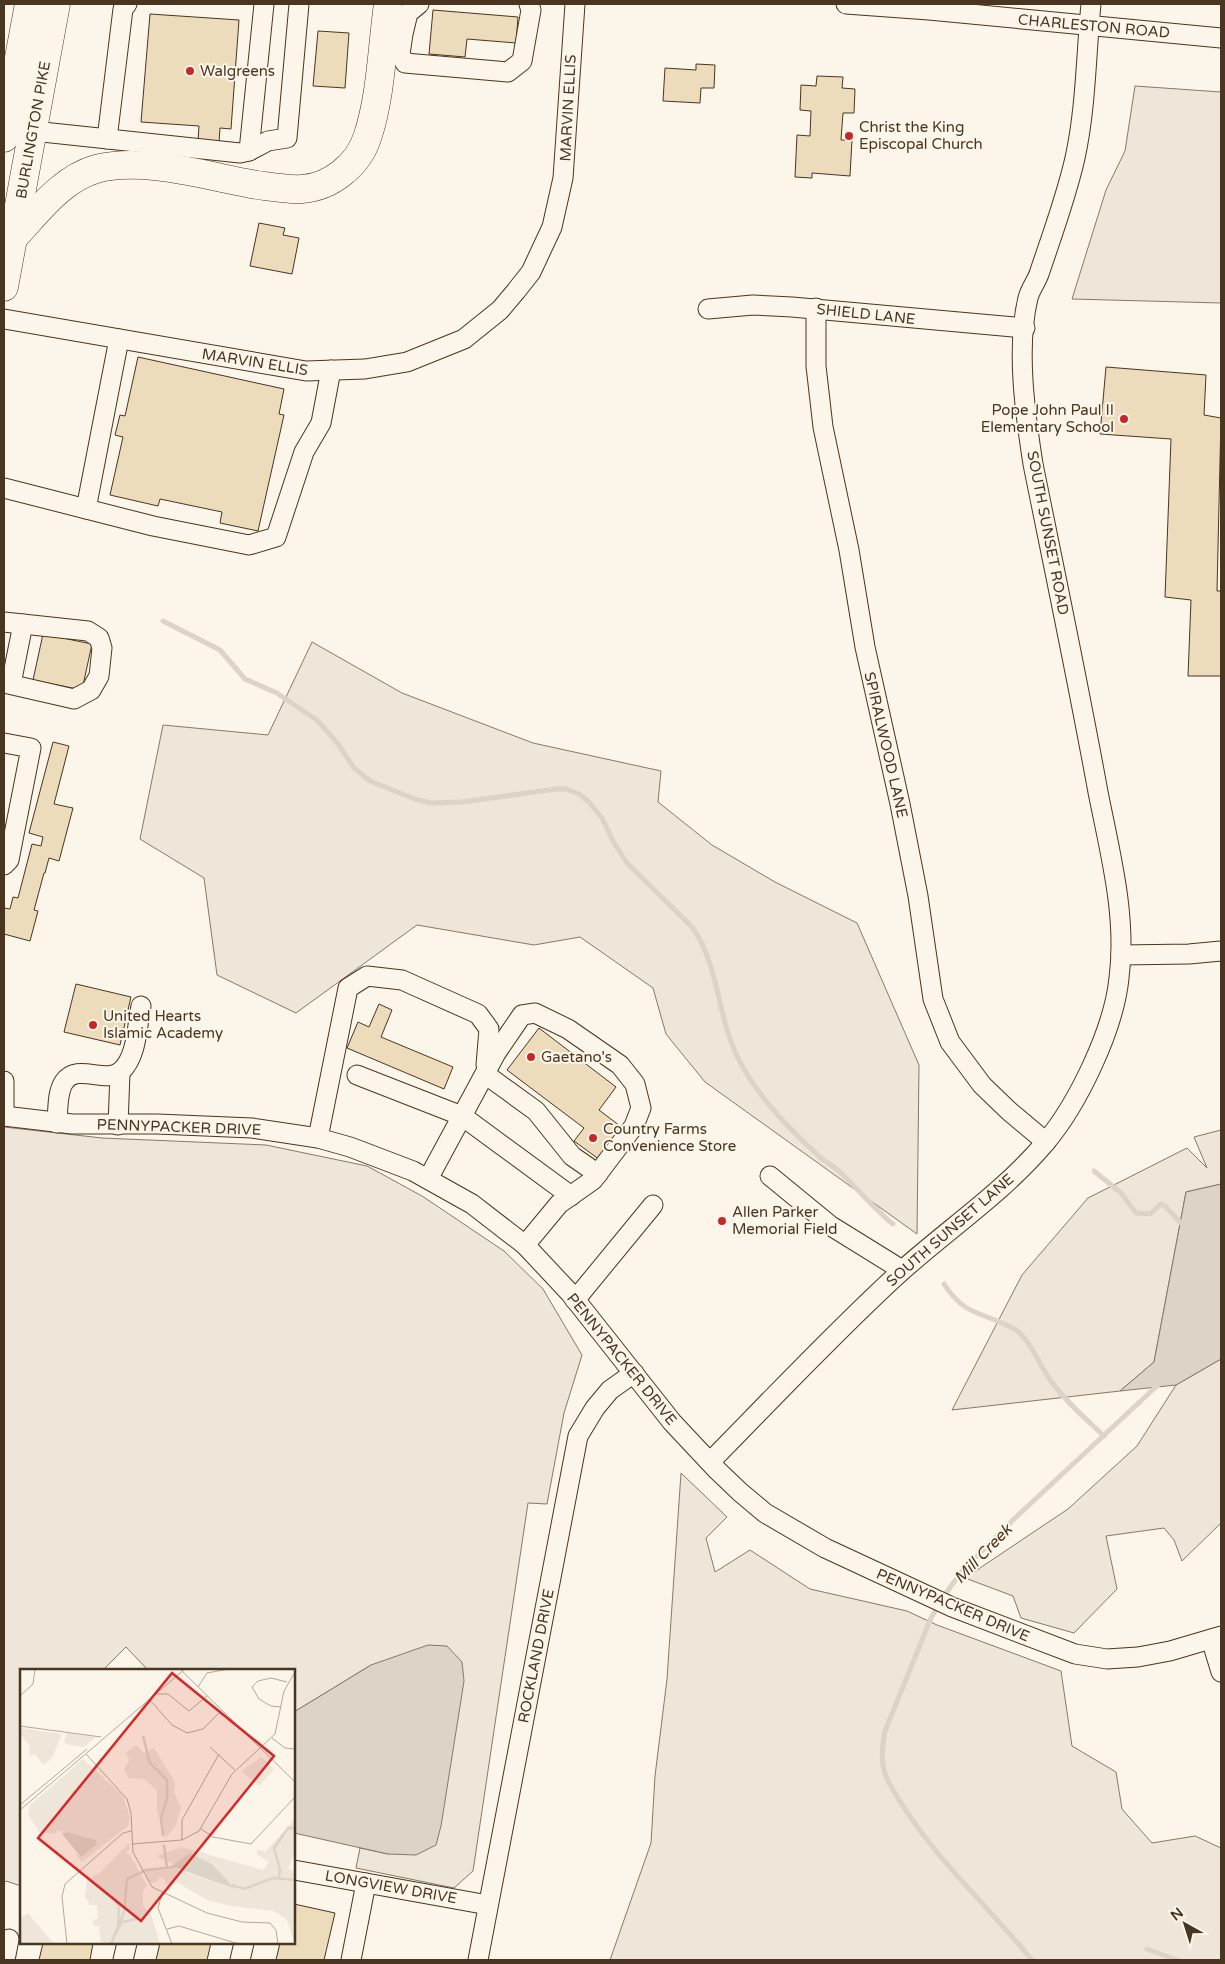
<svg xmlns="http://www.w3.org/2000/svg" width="1225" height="1964" font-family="'Varela Round',sans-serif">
  <rect width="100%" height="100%" fill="#fbf6e9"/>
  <g fill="#ede6d9" stroke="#887966">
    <path d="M1135 86 1221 92V303L1072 299 1106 190 1125 151Z"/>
    <path d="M312 642 402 693 533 743 661 771 658 802 712 845 775 882 857 923 919 1065 917 1234 705 1082 666 1034 653 988 580 937 534 945 417 925 296 1013 217 975 204 878 140 839 163 725 268 735Z"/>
    <path d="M4 1127 102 1138 266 1145 367 1166 422 1196 504 1251 543 1289 582 1355 564 1413 547 1504 528 1503 473 1871 454 1888 356 1868 360 1848 388 1854 371 1665 294 1712V1670H148L126 1647 103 1670H21V1886L6 1881 4 1883Z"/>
    <path d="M1221 1130V1184L1186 1192 1154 1362 1120 1391 952 1410 1022 1275 1088 1198 1187 1148 1207 1168 1194 1137Z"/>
    <path d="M1221 1359V1523L1182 1561 1174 1540 1164 1528 1106 1536 1117 1589 1074 1633 1021 1618 1013 1596 965 1578 1068 1509 1137 1446 1176 1385Z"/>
    <path d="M681 1473 727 1517 706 1538 715 1572 750 1550 810 1589 907 1611 937 1625 1061 1671 1072 1746 1116 1772 1122 1809 1152 1843 1195 1836 1221 1848V1960H610L651 1843 655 1776 667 1679Z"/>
  </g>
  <g fill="#dcd4c6" stroke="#887966">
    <path d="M1221 1184V1359L1176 1385 1120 1391 1154 1362 1186 1192Z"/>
    <path d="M428 1645 447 1646 462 1662 464 1681 441 1826 436 1845 416 1855 388 1854 294 1833V1712L371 1665Z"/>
  </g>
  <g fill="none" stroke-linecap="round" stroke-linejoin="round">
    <g stroke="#dcd4c6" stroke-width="5">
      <path d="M163 621 220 650 245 679 277 693 318 721 338 744 354 768 370 781 415 799 431 803 462 802 556 789H566L579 794 588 801 602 818 614 843 627 863 693 928C720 968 717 1018 739 1060 759 1098 789 1129 820 1157 827 1163 835 1167 841 1173 859 1190 874 1209 893 1224"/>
      <path d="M1094 1171 1121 1193 1136 1213 1150 1214 1161 1204 1165 1206 1182 1224"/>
      <path d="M944 1284C959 1307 970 1311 995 1320 1002 1323 1010 1326 1016 1330 1033 1343 1038 1364 1051 1381 1066 1402 1086 1419 1104 1436"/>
      <path d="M1147 1949 1177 1960"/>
      <path d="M1032 1960C992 1911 945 1868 909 1815 901 1803 892 1791 886 1776 880 1762 882 1746 885 1731L931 1618 946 1593 962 1571 1013 1520 1159 1384"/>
    </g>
  </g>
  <g fill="#ecdcbc" stroke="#4a3520">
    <path d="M433 10 518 17 516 43 467 39 465 57 429 54Z"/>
    <path d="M150 14 239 20 231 129 220 128 219 143 198 141 199 126 141 122Z"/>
    <path d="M318 31 349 33 345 88 313 86Z"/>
    <path d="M696 64 715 65 714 88H701L700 103 663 101 665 68 696 70Z"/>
    <path d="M817 76 843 77 842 88 855 89 854 113H843L841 140H852L850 176 812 173V178L795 177 797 135 810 136 811 111 800 110 801 85 816 86Z"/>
    <path d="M259 223 285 228 283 235 299 238 292 274 250 266Z"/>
    <path d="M138 357 284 389 279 414 284 415 258 531 220 523 222 512 160 499 158 506 110 495 123 437 115 435 120 415 125 416Z"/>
    <path d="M1106 367 1206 375 1204 415 1221 418 1217 591H1221V676H1188L1191 600 1165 597 1171 439 1100 434Z"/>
    <path d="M43 634 92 644 82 690 33 680Z"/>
    <path d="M53 742 69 746 54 804 73 808 59 861 49 858 45 873H44L34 910 38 911 30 941 4 934V908L10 909 13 897 18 898 32 844 41 846 43 837 29 833Z"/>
    <path d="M76 984 131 997 120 1045 64 1032Z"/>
    <path d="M379 1004 392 1010 381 1037 453 1067 444 1089 347 1048 358 1022 369 1027Z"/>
    <path d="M539 1028 616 1087 599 1110 624 1129 600 1160 574 1141 584 1128 507 1070Z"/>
    <path d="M294 1904 335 1913 324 1960H276L280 1943H294Z"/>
    <path d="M43 1943H93L90 1960H39Z"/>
    <path d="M160 1943H211L207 1960H156Z"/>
  </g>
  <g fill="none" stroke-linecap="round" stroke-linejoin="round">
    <g stroke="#4a3520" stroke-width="21">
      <g id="minor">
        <path d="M419 4 408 13 403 34 400 54 405 63 508 72 522 61 531 10 529 4"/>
        <path d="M846 4 929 10 1221 38"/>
        <path d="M33 131 240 153 249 151 268 141 287 138 299 4"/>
        <path d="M107 139 123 9 127 4"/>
        <path d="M249 151 264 4"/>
        <path d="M816 308V366L823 427 849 550 865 647 900 804 918 896 933 999 950 1042 982 1085 1009 1111 1046 1142"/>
        <path d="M708 309 753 305 792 307 1025 328"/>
        <path d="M4 319 306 371 365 369 407 362 464 339 500 310 516 291 531 272 552 227 563 178 575 4"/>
        <path d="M4 488 153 526 249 545 276 537 304 452 321 423 331 370"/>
        <path d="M86 509 119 339"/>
        <path d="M4 622 88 631 99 638 102 648 99 676 91 690 74 699 4 683"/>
        <path d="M11 684 23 624"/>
        <path d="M4 743 31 748 9 860 4 865"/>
        <path d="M1121 955 1189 954 1221 951"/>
        <path d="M485 1074 536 1111 572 1156 598 1174"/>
        <path d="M357 1075 462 1116 571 1196"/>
        <path d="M4 1081V1115"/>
        <path d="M4 1116 72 1124H157L252 1128 318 1138 350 1147 413 1171 472 1204 525 1245 570 1293 672 1422 717 1470 740 1492 765 1513 825 1548 952 1607 1075 1654 1107 1659 1138 1657 1170 1651 1221 1636"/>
        <path d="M57 1123C58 1111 57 1092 64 1082 77 1062 106 1085 121 1071 137 1057 137 1026 141 1006"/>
        <path d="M118 1125 120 1073"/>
        <path d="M318 1138 348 988 367 976 402 980 478 1014 489 1029 486 1065"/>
        <path d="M770 1176 831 1226 902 1270"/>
        <path d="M428 1179 496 1053 522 1015 535 1013 568 1029 620 1065 635 1084 641 1108 634 1126 593 1180 559 1204 525 1245"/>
        <path d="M575 1300 653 1205"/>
        <path d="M710 1462C771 1400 832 1335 896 1276 945 1231 1002 1194 1045 1143 1078 1104 1114 1029 1119 978 1127 916 1110 853 1098 792 1078 682 1055 573 1033 464 1025 413 1016 348 1028 298 1030 290 1036 282 1039 274 1052 235 1066 198 1075 158 1086 108 1086 55 1091 4"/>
        <path d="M1211 1639 1221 1672"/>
        <path d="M294 1870 488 1905"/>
        <path d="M5 1960 9 1939"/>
        <path d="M123 1960 127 1943"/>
        <path d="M240 1960 244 1943"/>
        <path d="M351 1960 366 1883"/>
        <path d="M478 1960 578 1436 595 1408 610 1390 634 1373"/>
      </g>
    </g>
    <g stroke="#4a3520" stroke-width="29">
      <g id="highway">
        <path d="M4 138 29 4"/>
        <path d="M13 238C37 213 61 179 96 169 143 156 210 177 257 185 272 187 288 190 302 189 331 187 358 165 367 138 381 98 382 46 388 4"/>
        <path d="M4 287 56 4"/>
      </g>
    </g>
    <use href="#minor" stroke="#fbf6e9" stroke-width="19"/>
    <use href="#highway" stroke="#fbf6e9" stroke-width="28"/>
  </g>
  <g fill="#c62828" stroke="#fbf6e9" stroke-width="2">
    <circle cx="190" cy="71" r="5"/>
    <circle cx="849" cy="136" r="5"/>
    <circle cx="1124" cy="419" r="5"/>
    <circle cx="93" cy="1025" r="5"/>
    <circle cx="531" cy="1057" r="5"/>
    <circle cx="593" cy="1138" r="5"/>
    <circle cx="722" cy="1221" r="5"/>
  </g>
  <g text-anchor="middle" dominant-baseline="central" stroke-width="4" stroke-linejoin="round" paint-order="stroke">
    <g font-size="15" fill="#4a3520" stroke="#fbf6e9">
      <text transform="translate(1094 26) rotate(5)">CHARLESTON ROAD</text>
      <text transform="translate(568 108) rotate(-87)">MARVIN ELLIS</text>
      <text transform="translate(33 130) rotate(-80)">BURLINGTON PIKE</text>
      <text transform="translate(866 314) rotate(6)">SHIELD LANE</text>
      <text transform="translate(255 362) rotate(9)">MARVIN ELLIS</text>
      <text transform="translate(1048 533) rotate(79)">SOUTH SUNSET ROAD</text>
      <text transform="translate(886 745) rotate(77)">SPIRALWOOD LANE</text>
      <text transform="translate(179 1127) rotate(2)">PENNYPACKER DRIVE</text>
      <text transform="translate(950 1230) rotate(-41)">SOUTH SUNSET LANE</text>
      <text transform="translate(622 1359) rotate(51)">PENNYPACKER DRIVE</text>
      <text transform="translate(953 1605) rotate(23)">PENNYPACKER DRIVE</text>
      <text transform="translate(536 1656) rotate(-79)">ROCKLAND DRIVE</text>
      <text transform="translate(391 1887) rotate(10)">LONGVIEW DRIVE</text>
    </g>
    <g font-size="15" fill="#4a3520" stroke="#fbf6e9" text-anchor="start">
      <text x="200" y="71">Walgreens</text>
      <text x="859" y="127">Christ the King<tspan x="859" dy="17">Episcopal Church</tspan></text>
      <text x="1114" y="410" text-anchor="end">Pope John Paul II<tspan x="1114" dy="17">Elementary School</tspan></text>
      <text x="103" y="1016">United Hearts<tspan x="103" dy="17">Islamic Academy</tspan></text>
      <text x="541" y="1057">Gaetano's</text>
      <text x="603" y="1129">Country Farms<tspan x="603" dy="17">Convenience Store</tspan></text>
      <text x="732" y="1212">Allen Parker<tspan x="732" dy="17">Memorial Field</tspan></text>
    </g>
    <g font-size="16" font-style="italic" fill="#4a3520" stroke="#fbf6e9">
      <text transform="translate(983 1554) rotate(-46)">Mill Creek</text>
    </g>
  </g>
  <g transform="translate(20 1669)">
    <rect width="275" height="275" fill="#fbf6e9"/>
    <path d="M0 59 42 65 32 89 23 96 15 85 9 87 10 77 0 65ZM47 64 75 68V69L64 78 49 76 44 73ZM116 76 124 84 134 79 155 113 154 123 161 139 156 156 145 170 137 142V122L124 110 108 109 104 100 109 91 106 84ZM241 88 254 100 239 117 221 102ZM63 90 103 127 110 149 108 157 62 193 55 185 58 186 76 171 47 163 42 165V162H37L34 165 19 163 8 145 10 136ZM275 150V182L268 200 275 203V275L267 251 254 242 211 237 187 231 158 214 145 215V211L140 208 137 213 131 214 127 209 125 202 156 200 214 220 192 195 170 184 156 196 136 187 162 178 243 201 249 193 237 185V180L245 183ZM109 174 110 180 105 184 109 185 127 216 123 223V237L132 248 140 275H81L79 257H73V251L78 249 77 236H70L65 227 67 211 81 203ZM8 244 34 275H0V250Z" fill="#ede6d9"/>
    <path d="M47 163 76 171 77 175 61 188 42 165ZM170 184 192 195 215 220 151 197Z" fill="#dcd4c6"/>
    <path fill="none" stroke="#dcd4c6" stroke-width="2.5" d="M123 67 130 94 147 111V130L141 149 143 167M144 176 147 199M259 208 260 200 254 179 268 159H275M212 216 224 220 253 209 275 211M94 230 99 238 98 257M96 264 102 253 117 250 115 245M91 275 104 243 107 210 126 201 155 198"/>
    <path fill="none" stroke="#b4a999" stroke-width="1" d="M160 0 275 113M178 18 187 4 209 0M137 25H148L169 42 187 27M0 27 13 15 15 0M130 31 152 56 167 64 183 60 202 41M261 38 251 37 239 30 232 18 238 12 251 9 267 13M0 57 81 68M252 69 265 79 275 80M190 78 215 101M66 85 107 130 111 144 113 183 132 218 187 244 222 253 250 254 256 261 258 275M0 136 67 80M0 141 165 0M181 160 193 168 231 175 275 128M162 171V151L199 85M112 175 162 171 179 162 212 105 255 65 264 22 275 3M142 224 138 239 152 275M147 260 159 257 219 275M47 275 42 228 45 215 103 164 111 162"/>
    <path fill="#d62828" fill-opacity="0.15" stroke="#d62828" stroke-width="2.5" d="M152 4 254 87 121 252 18 169Z"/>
    <rect width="275" height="275" fill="none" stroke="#4a3520" stroke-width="2.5"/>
  </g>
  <rect width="1225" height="1964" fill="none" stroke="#4a3520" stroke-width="10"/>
  <g transform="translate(1185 1924) rotate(321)" stroke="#fbf6e9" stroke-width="4" paint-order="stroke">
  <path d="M0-4L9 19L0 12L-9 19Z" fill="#4a3520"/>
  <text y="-8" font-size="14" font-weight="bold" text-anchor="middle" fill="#4a3520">N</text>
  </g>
</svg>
